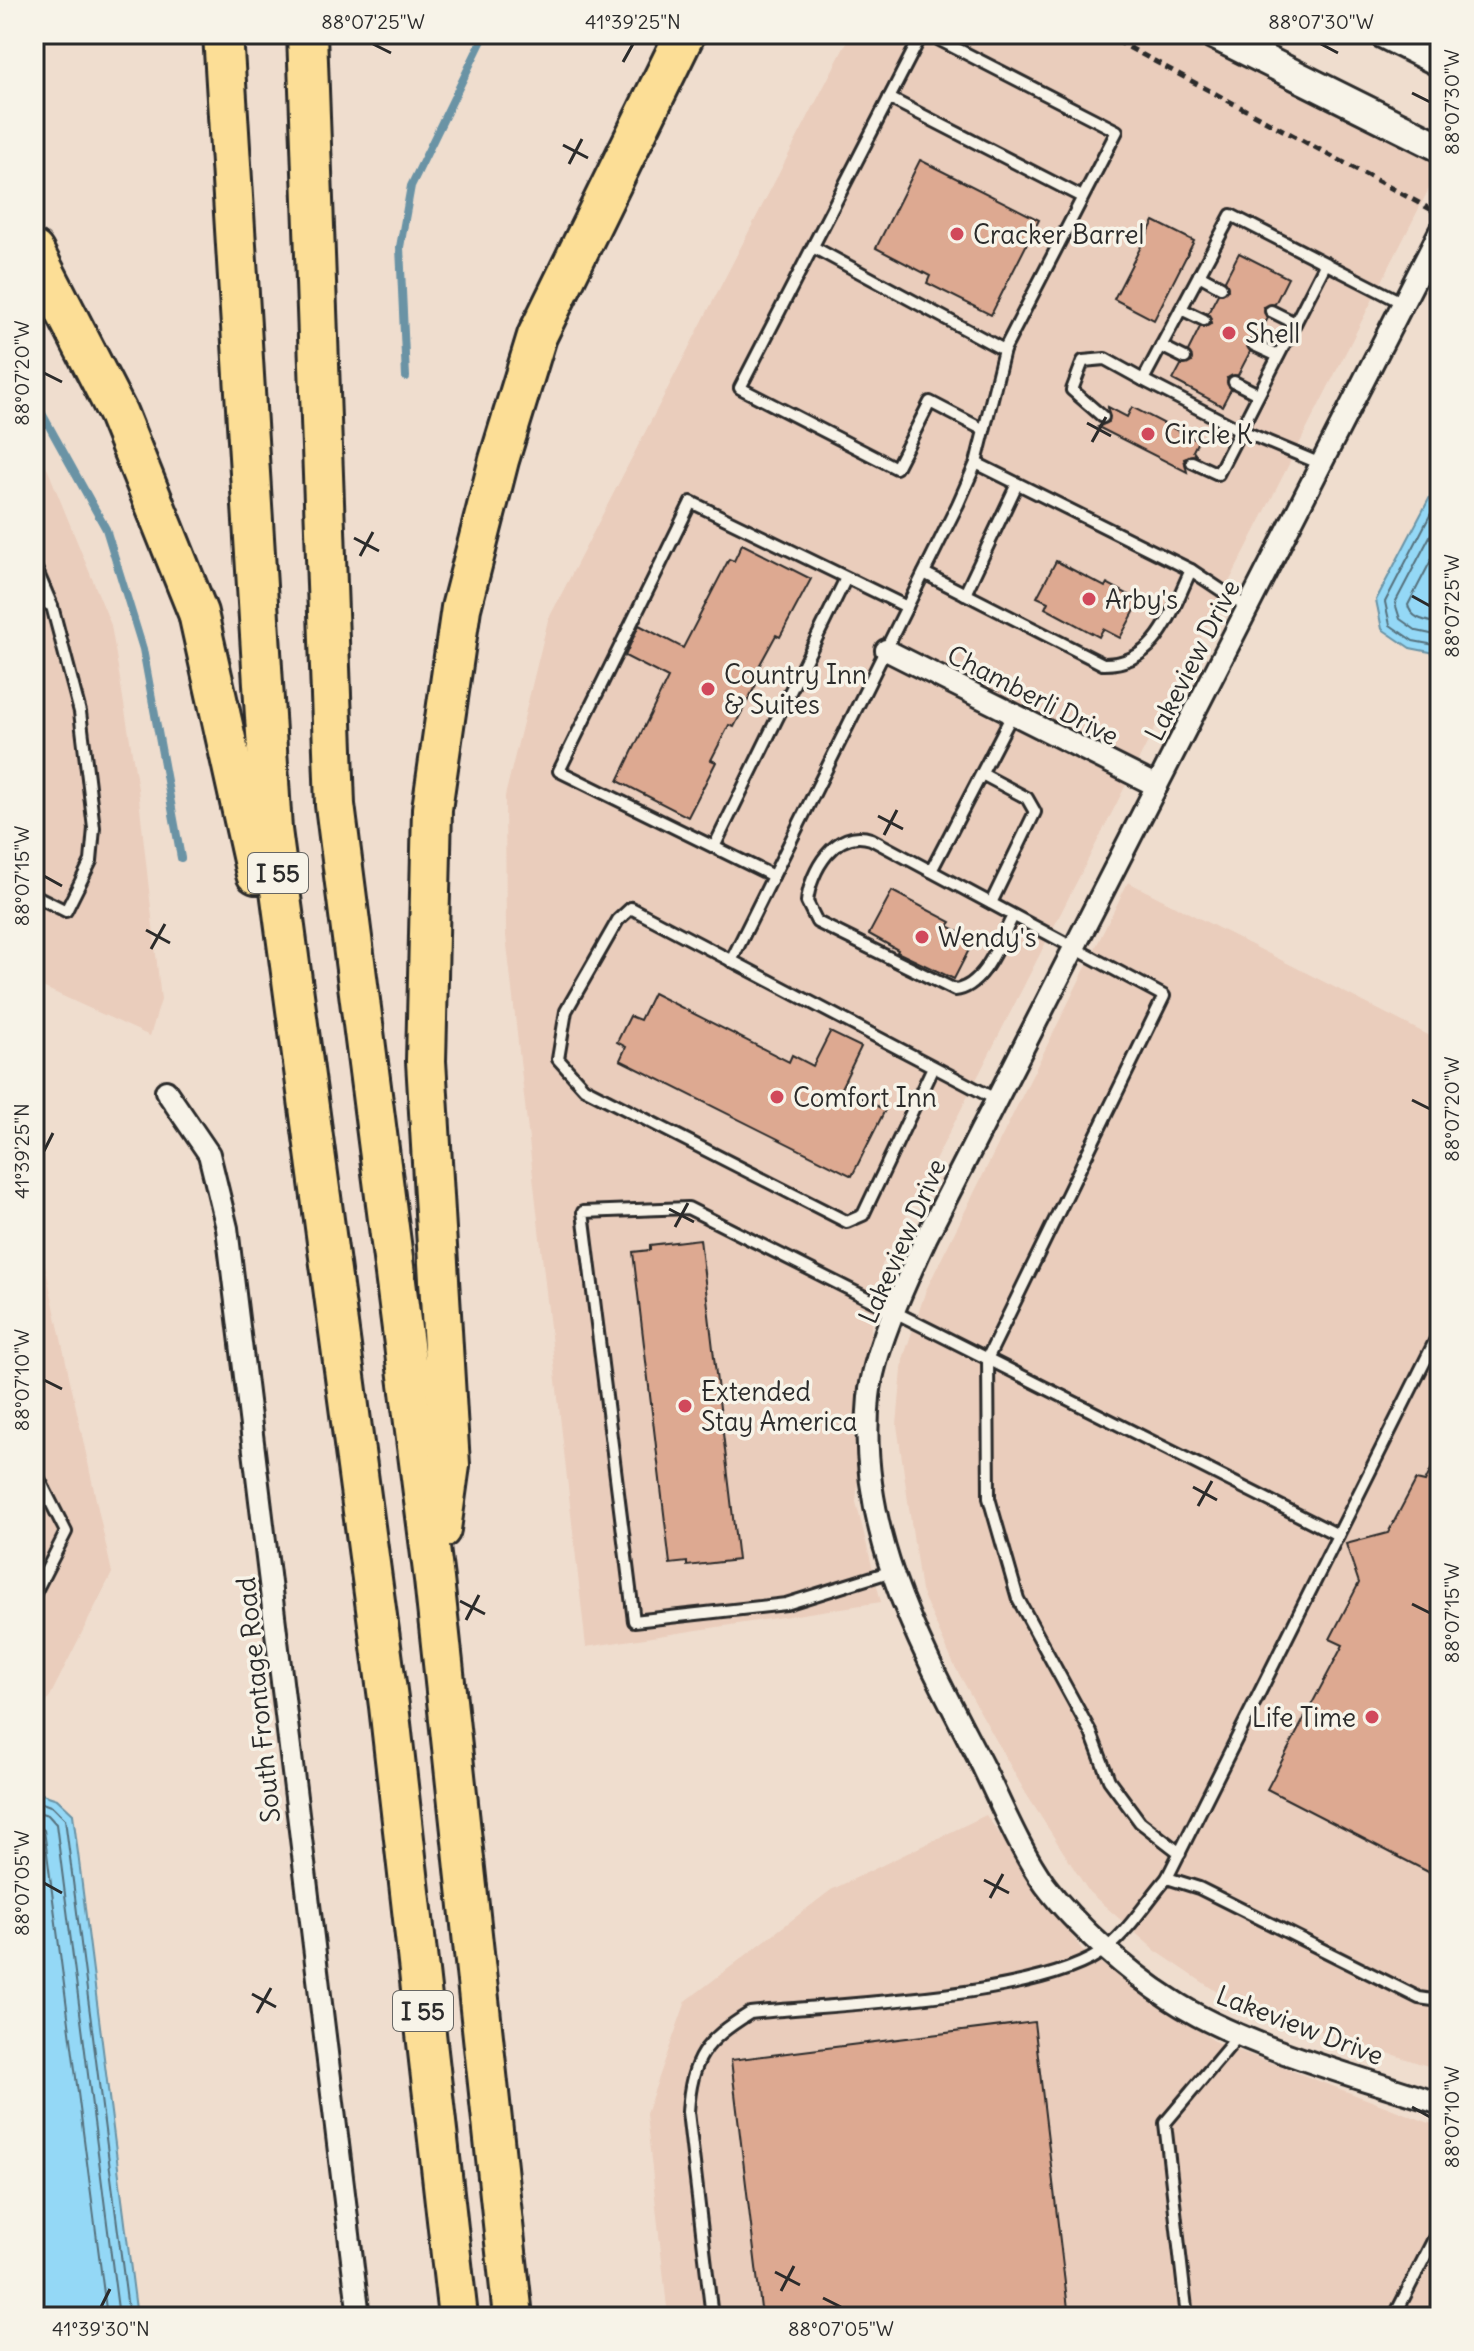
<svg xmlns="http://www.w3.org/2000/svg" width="1474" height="2351" font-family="Delius,sans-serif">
  <rect width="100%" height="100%" fill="#efddce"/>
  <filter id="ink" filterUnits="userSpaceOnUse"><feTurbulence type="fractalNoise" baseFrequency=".0125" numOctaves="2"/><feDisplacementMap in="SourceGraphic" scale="16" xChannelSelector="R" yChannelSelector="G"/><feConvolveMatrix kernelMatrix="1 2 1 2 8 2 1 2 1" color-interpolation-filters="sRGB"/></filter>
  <g filter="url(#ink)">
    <g fill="#eacdbc">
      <path d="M851 34H1203L1440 156V167L882 1265 872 1318 856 1502 881 1602 586 1647 506 936 505 796 548 620Z"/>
      <path d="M34 436 111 625 138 789 161 1000 150 1036 34 983Z"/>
      <path d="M1128 882 1440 1041V2070L1232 2002 1156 1951 1089 1892 1025 1792 954 1665 921 1591 897 1425 903 1359 926 1290Z"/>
      <path d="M34 1243 41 1247 112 1573 34 1728Z"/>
      <path d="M986 1815 1083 1951 1216 2042 1440 2127V2317H668L646 2114 686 2001 831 1890Z"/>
    </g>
    <g fill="#94d8f6" stroke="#6a93a5" stroke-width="2">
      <path d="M1440 478V654L1410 648 1382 629 1376 600Z"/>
      <path d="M36 1792 57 1799 73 1814 137 2317H34Z"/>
    </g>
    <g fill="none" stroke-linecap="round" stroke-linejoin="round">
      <g stroke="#55707c" stroke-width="2">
        <path d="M1440 496 1385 602 1390 625 1413 641 1440 646"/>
        <path d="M1440 517 1395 603 1400 619 1417 631 1440 636"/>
        <path d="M1440 543 1408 605C1411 620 1428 621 1440 624"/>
        <path d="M34 1800 53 1807 65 1819 129 2317"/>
        <path d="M34 1811 48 1815 56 1824 119 2317"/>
        <path d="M34 1823 44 1830 107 2317"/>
      </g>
      <g stroke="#6a93a5" stroke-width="8">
        <path d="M406 377 400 247 411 186 485 34"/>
        <path d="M34 399 106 529 143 649 181 858"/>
      </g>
    </g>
    <g fill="#dda991" stroke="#2b2b2b" stroke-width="2">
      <path d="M920 160 1039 220 991 315 927 283 930 276 876 248Z"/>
      <path d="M1154 221 1194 241 1154 320 1114 299Z"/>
      <path d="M1239 253 1288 278 1275 304 1264 307 1268 318 1257 338 1247 341 1250 352 1238 375 1227 378 1231 389 1222 406 1173 380 1181 365 1192 362 1188 351 1200 327 1211 324 1208 313 1218 294 1228 290 1225 280Z"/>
      <path d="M1108 407 1127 417 1132 407 1198 441 1193 451 1196 455 1184 459 1187 472 1098 427 1109 422Z"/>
      <path d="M742 544 811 579 780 637 776 635 758 668 763 671 734 727 729 725 711 760 716 762 688 817 618 781 668 678 625 656 639 625 683 648 729 559 734 561Z"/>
      <path d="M1056 561 1105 587 1107 583 1140 601 1120 638 1103 629 1099 637 1045 608 1048 602 1037 597Z"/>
      <path d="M892 891 951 922 948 926 974 940 954 979 897 952 898 950 869 934Z"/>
      <path d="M653 993 789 1062 792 1055 813 1066 830 1032 861 1047 841 1088 885 1110 852 1176 620 1060 626 1047 617 1042 630 1016 640 1020Z"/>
      <path d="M700 1239 738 1560 687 1566V1562L670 1564 633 1252 650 1250V1245Z"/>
      <path d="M1440 1451V1878L1267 1789 1343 1645 1330 1639 1359 1583 1346 1544 1388 1533 1416 1480 1425 1482Z"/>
      <path d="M1034 2022 1069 2317H762L731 2060Z"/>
    </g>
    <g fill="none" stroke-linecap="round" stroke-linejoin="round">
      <g stroke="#2b2b2b" stroke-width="16">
        <g id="lane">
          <path d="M922 34 740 388 896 468 930 402 984 430"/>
          <path d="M889 98 1082 197"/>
          <path d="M813 247 1004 350"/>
          <path d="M1199 275 1221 287"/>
          <path d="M1181 309 1204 320"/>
          <path d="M1271 311 1295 323"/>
          <path d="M1254 345 1278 356"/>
          <path d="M1161 346 1185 358"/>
          <path d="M1234 382 1258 394"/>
          <path d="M1103 417 1072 390 1083 361 1105 359 1143 380"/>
          <path d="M1192 462 1218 474 1326 263"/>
          <path d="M976 463 1191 570 1248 608"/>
          <path d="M1321 464 1240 430 1143 380 1231 215 1403 303"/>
          <path d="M34 564 52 606 80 712 94 828 91 861 66 911 34 895"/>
          <path d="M924 573 1103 664C1157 665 1171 612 1191 570"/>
          <path d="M965 594 1017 484"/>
          <path d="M34 597 52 606"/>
          <path d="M982 774 1027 798 1035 812 991 903"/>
          <path d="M714 847 846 578"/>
          <path d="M931 871 1013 713"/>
          <path d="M773 876 559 771 691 502 907 607"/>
          <path d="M1013 916C1000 940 985 987 955 990L817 922 807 902C810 871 836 827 871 839L1164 996 988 1357 989 1498 1018 1599 1091 1733 1109 1780 1140 1822 1180 1853"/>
          <path d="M731 961 958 504 976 463 1004 350 1117 131 928 34"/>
          <path d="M933 1067 863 1215 847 1222 584 1088 558 1059 566 1011 618 920 631 908 997 1100"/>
          <path d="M34 1469 66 1532 34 1595"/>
          <path d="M889 1572 786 1604 634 1621 583 1212 688 1208 1338 1535"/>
          <path d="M1167 1878 1199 1888 1419 1998 1440 2001"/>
          <path d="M712 2317 688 2112C691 2058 705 2041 750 2013 833 2004 1047 1998 1107 1948 1130 1929 1148 1900 1167 1878L1440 1331"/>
          <path d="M1187 2317 1165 2123 1239 2035"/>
          <path d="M1394 2317 1440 2227"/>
        </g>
      </g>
      <g stroke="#2b2b2b" stroke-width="26">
        <g id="street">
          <path d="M1440 231 926 1238C906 1282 874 1349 869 1397 856 1534 923 1651 983 1767 1002 1806 1020 1850 1045 1885 1075 1925 1128 1972 1170 1999 1240 2046 1358 2076 1440 2104"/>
          <path d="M886 650 1157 786"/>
          <path d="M166 1091 209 1154 227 1228 359 2317"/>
        </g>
      </g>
      <g stroke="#2b2b2b" stroke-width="34">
        <g id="secondary">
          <path d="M1213 34 1440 147"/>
          <path d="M1384 34 1440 62"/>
        </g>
      </g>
      <g stroke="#2b2b2b" stroke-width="44">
        <g id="highway">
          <path d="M223 34 272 830 389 1706 458 2317"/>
          <path d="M307 34 335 805 434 1579 513 2317"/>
          <path d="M34 251 118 414 198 613 256 874"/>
          <path d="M441 1529 450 1465 426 1061 432 809 461 608 499 460 537 336 685 34"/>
        </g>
      </g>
      <path stroke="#2b2b2b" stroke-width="5" stroke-dasharray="8 6" stroke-linecap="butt" d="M1104 34 1432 210"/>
      <use href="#lane" stroke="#f7f3e8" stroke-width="10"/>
      <use href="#street" stroke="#f7f3e8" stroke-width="20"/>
      <use href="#secondary" stroke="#f7f3e8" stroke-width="28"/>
      <use href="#highway" stroke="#fcde96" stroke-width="38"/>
    </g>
  </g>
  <path fill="none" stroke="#2b2b2b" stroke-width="3" d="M373 44 391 53M1321 44 1338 53M623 62 633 44M1412 93 1430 102M563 145 588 158M569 164 582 139M44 373 62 382M1087 423 1111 436M1092 442 1106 417M354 538 379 551M360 556 373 532M1412 596 1430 606M878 816 903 829M884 835 897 810M44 876 62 886M146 930 170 943M151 949 165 924M1412 1100 1430 1109M44 1151 53 1133M669 1209 694 1222M675 1227 688 1203M44 1380 62 1389M1193 1487 1217 1500M1198 1506 1212 1481M460 1601 485 1614M1412 1604 1430 1613M466 1620 479 1595M984 1880 1009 1893M44 1883 62 1893M990 1898 1003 1874M252 1994 276 2007M257 2013 271 1988M1412 2107 1430 2117M775 2272 800 2285M781 2291 794 2266M823 2298 841 2307M101 2307 110 2289"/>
  <g fill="#d1495b" stroke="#f7f3e8" stroke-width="3">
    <circle cx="957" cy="234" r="8"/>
    <circle cx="1229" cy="333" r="8"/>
    <circle cx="1148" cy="434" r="8"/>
    <circle cx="1089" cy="599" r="8"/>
    <circle cx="708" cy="689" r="8"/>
    <circle cx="922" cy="937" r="8"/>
    <circle cx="777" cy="1097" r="8"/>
    <circle cx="685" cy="1406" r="8"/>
    <circle cx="1372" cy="1717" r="8"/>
  </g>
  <g text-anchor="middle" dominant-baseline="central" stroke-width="7" stroke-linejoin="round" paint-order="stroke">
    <g fill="#f7f3e8" stroke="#686764" stroke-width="2">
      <rect x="248" y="853" width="60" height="40" rx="6"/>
      <rect x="393" y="1991" width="60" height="40" rx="6"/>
    </g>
    <g font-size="24" font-weight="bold" fill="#2b2b2b">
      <text x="278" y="873">I 55</text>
      <text x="423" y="2011">I 55</text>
    </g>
    <g font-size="26" fill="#2b2b2b" stroke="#f7f3e8" text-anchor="start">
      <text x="973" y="234">Cracker Barrel</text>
      <text x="1245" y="333">Shell</text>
      <text x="1164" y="434">Circle K</text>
      <text x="1105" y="599">Arby's</text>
      <text x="724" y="674">Country Inn<tspan x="724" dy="30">&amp; Suites</tspan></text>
      <text x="938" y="937">Wendy's</text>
      <text x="793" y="1097">Comfort Inn</text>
      <text x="701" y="1391">Extended<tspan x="701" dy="30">Stay America</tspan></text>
      <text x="1356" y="1717" text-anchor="end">Life Time</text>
    </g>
    <g font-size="26" fill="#2b2b2b" stroke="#f7f3e8">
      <text transform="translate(1192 660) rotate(-63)">Lakeview Drive</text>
      <text transform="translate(1033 695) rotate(27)">Chamberli Drive</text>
      <text transform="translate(902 1241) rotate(-66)">Lakeview Drive</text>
      <text transform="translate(258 1700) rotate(-96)">South Frontage Road</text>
      <text transform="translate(1300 2025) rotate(21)">Lakeview Drive</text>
    </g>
  </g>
  <rect width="1474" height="2351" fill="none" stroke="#f7f3e8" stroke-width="88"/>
  <rect x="44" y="44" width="1386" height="2263" fill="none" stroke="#2b2b2b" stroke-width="3"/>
  <g font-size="20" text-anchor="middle" fill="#2b2b2b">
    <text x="373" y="29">88°07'25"W</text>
    <text x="633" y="29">41°39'25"N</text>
    <text x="1321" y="29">88°07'30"W</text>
    <text transform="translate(1452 102) rotate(-90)" y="7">88°07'30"W</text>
    <text transform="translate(22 373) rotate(-90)" y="7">88°07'20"W</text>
    <text transform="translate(1452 606) rotate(-90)" y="7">88°07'25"W</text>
    <text transform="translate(22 876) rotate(-90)" y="7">88°07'15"W</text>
    <text transform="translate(1452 1109) rotate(-90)" y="7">88°07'20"W</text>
    <text transform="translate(22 1151) rotate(-90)" y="7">41°39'25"N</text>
    <text transform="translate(22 1380) rotate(-90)" y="7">88°07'10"W</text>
    <text transform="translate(1452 1613) rotate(-90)" y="7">88°07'15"W</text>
    <text transform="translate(22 1883) rotate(-90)" y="7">88°07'05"W</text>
    <text transform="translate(1452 2117) rotate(-90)" y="7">88°07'10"W</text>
    <text x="101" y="2336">41°39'30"N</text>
    <text x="841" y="2336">88°07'05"W</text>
  </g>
</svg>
